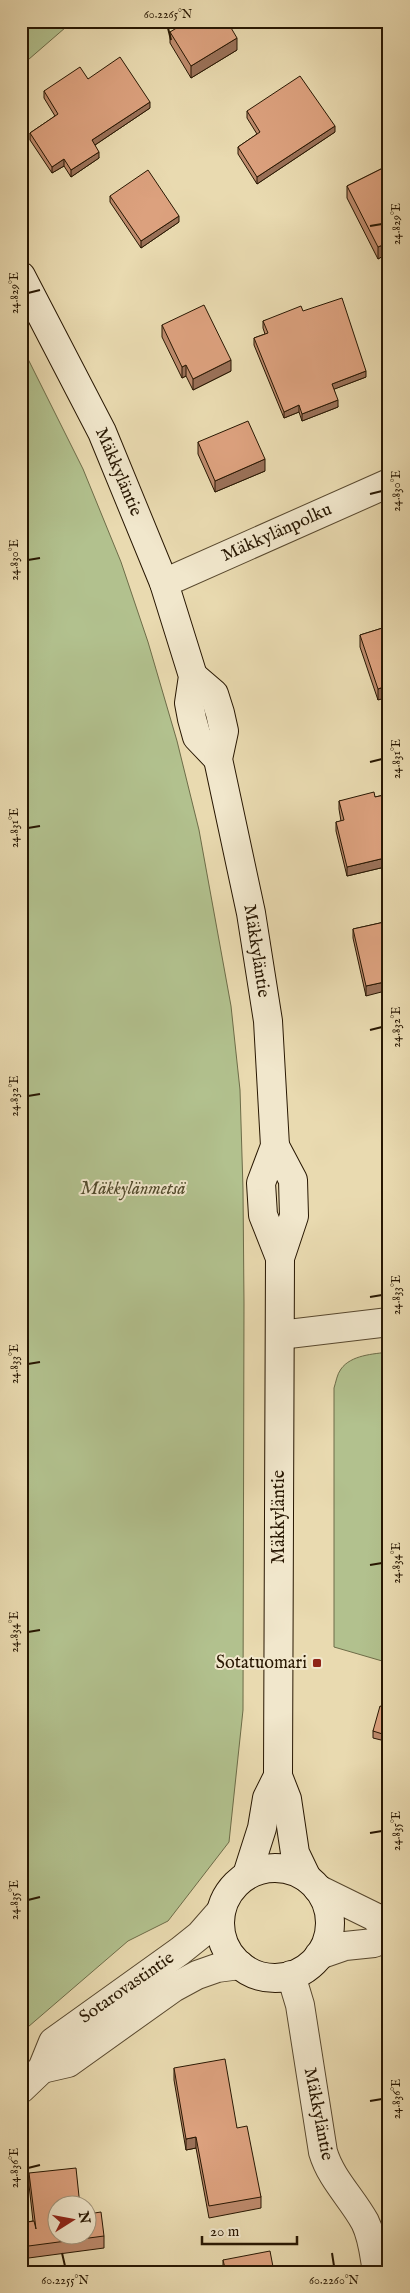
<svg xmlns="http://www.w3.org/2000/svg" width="410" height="2293" font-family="'IM FELL English',serif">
  <rect width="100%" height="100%" fill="#e9dab0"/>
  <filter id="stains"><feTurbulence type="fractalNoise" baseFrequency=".004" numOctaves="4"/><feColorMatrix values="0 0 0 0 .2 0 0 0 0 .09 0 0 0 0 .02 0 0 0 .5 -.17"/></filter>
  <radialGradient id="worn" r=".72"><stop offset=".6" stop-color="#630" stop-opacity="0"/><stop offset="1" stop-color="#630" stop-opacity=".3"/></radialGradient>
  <g fill="#b2c18e" stroke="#6d6c48">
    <path d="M21 21H73L21 66Z"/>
    <path d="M21 345 83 469 121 562 148 642 177 741 199 830 231 1006 240 1090 243 1189 244 1303 243 1710 229 1842 168 1921 128 1941 21 2033Z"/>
    <path d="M389 1352V1663L334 1647V1388C336 1382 337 1374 341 1369 351 1355 373 1354 389 1352Z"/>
  </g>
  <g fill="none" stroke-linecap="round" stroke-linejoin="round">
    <g stroke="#58482e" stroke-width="30">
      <g id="street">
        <path d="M164 583 389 483"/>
        <path d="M280 1335 389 1322"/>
        <path d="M318 1889 375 1917 389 1935"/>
        <path d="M319 1955 345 1946 374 1943 389 1936"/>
        <path d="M291 1975 300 2005 323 2152C331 2179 352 2198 365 2222 373 2238 374 2255 377 2272"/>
        <path d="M42 2069 68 2063 173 1988 197 1975 217 1968 240 1965"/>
        <path d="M21 2089 42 2069 53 2042 180 1951 200 1935 221 1911"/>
      </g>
    </g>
    <g stroke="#281702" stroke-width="30">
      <g id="secondary">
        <path d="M21 276 102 432 164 583 193 676 189 703 192 719 197 737 218 759"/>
        <path d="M193 676 214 694 220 713 224 731 218 759 251 913 268 1021 275 1146 261 1183 263 1215 280 1258"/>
        <path d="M275 1146 293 1180 294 1216 280 1258 278 1776 287 1799 295 1853 307 1878"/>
        <circle cx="275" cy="1923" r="55"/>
        <path d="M247 1875 262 1828 267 1798 278 1776"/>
      </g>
    </g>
    <use href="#street" stroke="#f1e7cc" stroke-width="28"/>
    <use href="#secondary" stroke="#f1e7cc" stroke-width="28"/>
  </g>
  <g fill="#bd8a6c" stroke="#281702">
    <path d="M170 32 237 50 191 78 170 43Z"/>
    <path d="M88 79 150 108 95 145 99 158 71 177 64 166 52 173 30 140V133L55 116 44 98V91Z"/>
    <path d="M247 111 335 132 257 184 238 154V147L257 134 247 118Z"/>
    <path d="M389 165V262L385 255 378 259 347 198V186Z"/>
    <path d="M110 196 179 222 141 248 110 202Z"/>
    <path d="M303 311 366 377 334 389 338 407 302 421 299 412 284 418 254 345V338L265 334 263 328V321Z"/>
    <path d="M162 325 231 371 193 390 186 376 182 378 162 337Z"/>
    <path d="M198 442 265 471 215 492 198 454Z"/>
    <path d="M389 626 378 700 360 647V635Z"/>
    <path d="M389 794V866L347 876 336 831V822L341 821 339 809V801L375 797Z"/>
    <path d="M389 921 366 996 353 938V929Z"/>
    <path d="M383 1151H389V1211H385Z"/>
    <path d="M389 1704V1742L373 1738V1731L387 1708Z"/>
    <path d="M174 2068 237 2128 261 2197V2208L209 2218 196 2148 186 2150 174 2080Z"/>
    <path d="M29 2173 58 2206 104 2236V2248L21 2259V2223L33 2221 29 2185Z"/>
    <path d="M223 2260 274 2272H223Z"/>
  </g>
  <g fill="#9a7158" stroke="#281702">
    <path d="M237 38V50L191 78V66Z"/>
    <path d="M150 102V108L92 147V140Z"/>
    <path d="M335 126V132L257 184V177Z"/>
    <path d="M99 152V158L71 177V170Z"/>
    <path d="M64 159V166L52 173V167Z"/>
    <path d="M179 216V222L141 248V241Z"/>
    <path d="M385 244V255L378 259V247Z"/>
    <path d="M231 360V371L193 390V379Z"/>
    <path d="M186 365V376L182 378V367Z"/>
    <path d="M366 371V377L332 390V384Z"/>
    <path d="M338 400V407L302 421V414Z"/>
    <path d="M299 405V412L284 418V412Z"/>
    <path d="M265 459V471L215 492V481Z"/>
    <path d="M389 685V697L378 700V689Z"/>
    <path d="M389 857V866L347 876V867Z"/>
    <path d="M389 981V990L366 996V986Z"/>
    <path d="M196 2137V2148L186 2150V2139Z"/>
  </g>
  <g fill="#dca17e" stroke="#281702">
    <path d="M188 21H227L237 38 191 66 170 32Z"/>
    <path d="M120 57 150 102 92 140 99 152 71 170 64 159 52 167 30 133 58 114 44 91 80 67 88 79Z"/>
    <path d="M300 76 335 126 257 177 238 147 260 132 247 111Z"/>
    <path d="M389 165V250L385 244 378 247 347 186Z"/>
    <path d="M148 170 179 216 141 241 110 196Z"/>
    <path d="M342 298 366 371 332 384 338 400 302 414 299 405 284 412 254 338 268 333 263 321 301 306 303 311Z"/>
    <path d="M204 305 231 360 193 379 186 365 182 367 162 325Z"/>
    <path d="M248 421 265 459 215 481 198 442Z"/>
    <path d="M389 626V685L378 689 360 635Z"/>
    <path d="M374 792 375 797 389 794V857L347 867 336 822 344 820 339 801Z"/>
    <path d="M389 921V981L366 986 353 929Z"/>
    <path d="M383 1151H389V1199H385Z"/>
    <path d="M389 1704V1736L373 1731 380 1706 387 1708Z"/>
    <path d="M225 2059 237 2128 247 2126 261 2197 209 2206 196 2137 186 2139 174 2068Z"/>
    <path d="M76 2168 80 2206H58V2236H88V2214L101 2212 104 2236 21 2247V2223L34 2221 36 2229 29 2173Z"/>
    <path d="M270 2251 274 2272H226L223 2260Z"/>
  </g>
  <path fill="none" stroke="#281702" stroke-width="2" d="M168 28 171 40M370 226 382 224M28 293 40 290M370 494 382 491M28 560 40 558M370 762 382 759M28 828 40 826M370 1030 382 1027M28 1096 40 1094M370 1297 382 1295M28 1364 40 1362M370 1565 382 1563M28 1632 40 1630M370 1833 382 1831M28 1900 40 1897M370 2101 382 2099M28 2168 40 2165M62 2253 65 2266M332 2253 334 2266"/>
  <rect fill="#8f2418" stroke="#f1e7cc" stroke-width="2" x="312" y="1658" width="10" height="10" rx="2.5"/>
  <g text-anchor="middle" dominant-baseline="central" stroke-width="4" stroke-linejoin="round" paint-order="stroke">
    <g font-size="18" fill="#281702" stroke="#f1e7cc">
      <text transform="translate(118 472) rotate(67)">Mäkkyläntie</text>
      <text transform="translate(277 533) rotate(-24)">Mäkkylänpolku</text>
      <text transform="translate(256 951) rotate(81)">Mäkkyläntie</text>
      <text transform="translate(279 1517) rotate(-90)">Mäkkyläntie</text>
      <text transform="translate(127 1988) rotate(-35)">Sotarovastintie</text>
      <text transform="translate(318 2114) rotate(79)">Mäkkyläntie</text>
    </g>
    <g font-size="18" font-style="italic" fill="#514a2c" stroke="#f1e7cc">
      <text x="133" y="1189">Mäkkylänmetsä</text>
    </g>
    <g font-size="18" fill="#281702" stroke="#f1e7cc" text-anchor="end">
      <text x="307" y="1663">Sotatuomari</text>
    </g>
  </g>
  <rect width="410" height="2293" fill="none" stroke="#e9dab0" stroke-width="55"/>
  <g transform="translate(72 2220) rotate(79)"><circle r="24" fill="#f1e7cc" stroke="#a1947b"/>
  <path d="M0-4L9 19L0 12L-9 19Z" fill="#8f2418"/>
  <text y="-8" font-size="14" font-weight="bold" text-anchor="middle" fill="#281702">N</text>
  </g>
  <path d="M202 2236v8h95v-8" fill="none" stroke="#281702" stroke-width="2.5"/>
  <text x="210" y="2236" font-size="15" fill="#281702" stroke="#f1e7cc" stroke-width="4" paint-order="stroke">20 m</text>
  <rect x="28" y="28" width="354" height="2238" fill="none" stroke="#281702" stroke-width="2"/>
  <g font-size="12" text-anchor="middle" fill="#281702">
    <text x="168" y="18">60.2265°N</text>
    <text transform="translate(396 224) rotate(-90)" y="4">24.829°E</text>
    <text transform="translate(14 293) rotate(-90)" y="4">24.829°E</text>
    <text transform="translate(396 491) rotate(-90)" y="4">24.830°E</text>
    <text transform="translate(14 560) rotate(-90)" y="4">24.830°E</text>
    <text transform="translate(396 759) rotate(-90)" y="4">24.831°E</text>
    <text transform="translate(14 828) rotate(-90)" y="4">24.831°E</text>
    <text transform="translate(396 1027) rotate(-90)" y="4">24.832°E</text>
    <text transform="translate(14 1096) rotate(-90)" y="4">24.832°E</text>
    <text transform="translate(396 1295) rotate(-90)" y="4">24.833°E</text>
    <text transform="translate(14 1364) rotate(-90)" y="4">24.833°E</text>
    <text transform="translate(396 1563) rotate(-90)" y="4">24.834°E</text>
    <text transform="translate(14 1632) rotate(-90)" y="4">24.834°E</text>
    <text transform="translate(396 1831) rotate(-90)" y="4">24.835°E</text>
    <text transform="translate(14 1900) rotate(-90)" y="4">24.835°E</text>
    <text transform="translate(396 2099) rotate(-90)" y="4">24.836°E</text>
    <text transform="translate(14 2168) rotate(-90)" y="4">24.836°E</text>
    <text x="65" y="2284">60.2255°N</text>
    <text x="334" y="2284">60.2260°N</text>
  </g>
  <rect width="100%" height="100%" filter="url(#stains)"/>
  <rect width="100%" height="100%" fill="url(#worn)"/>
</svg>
